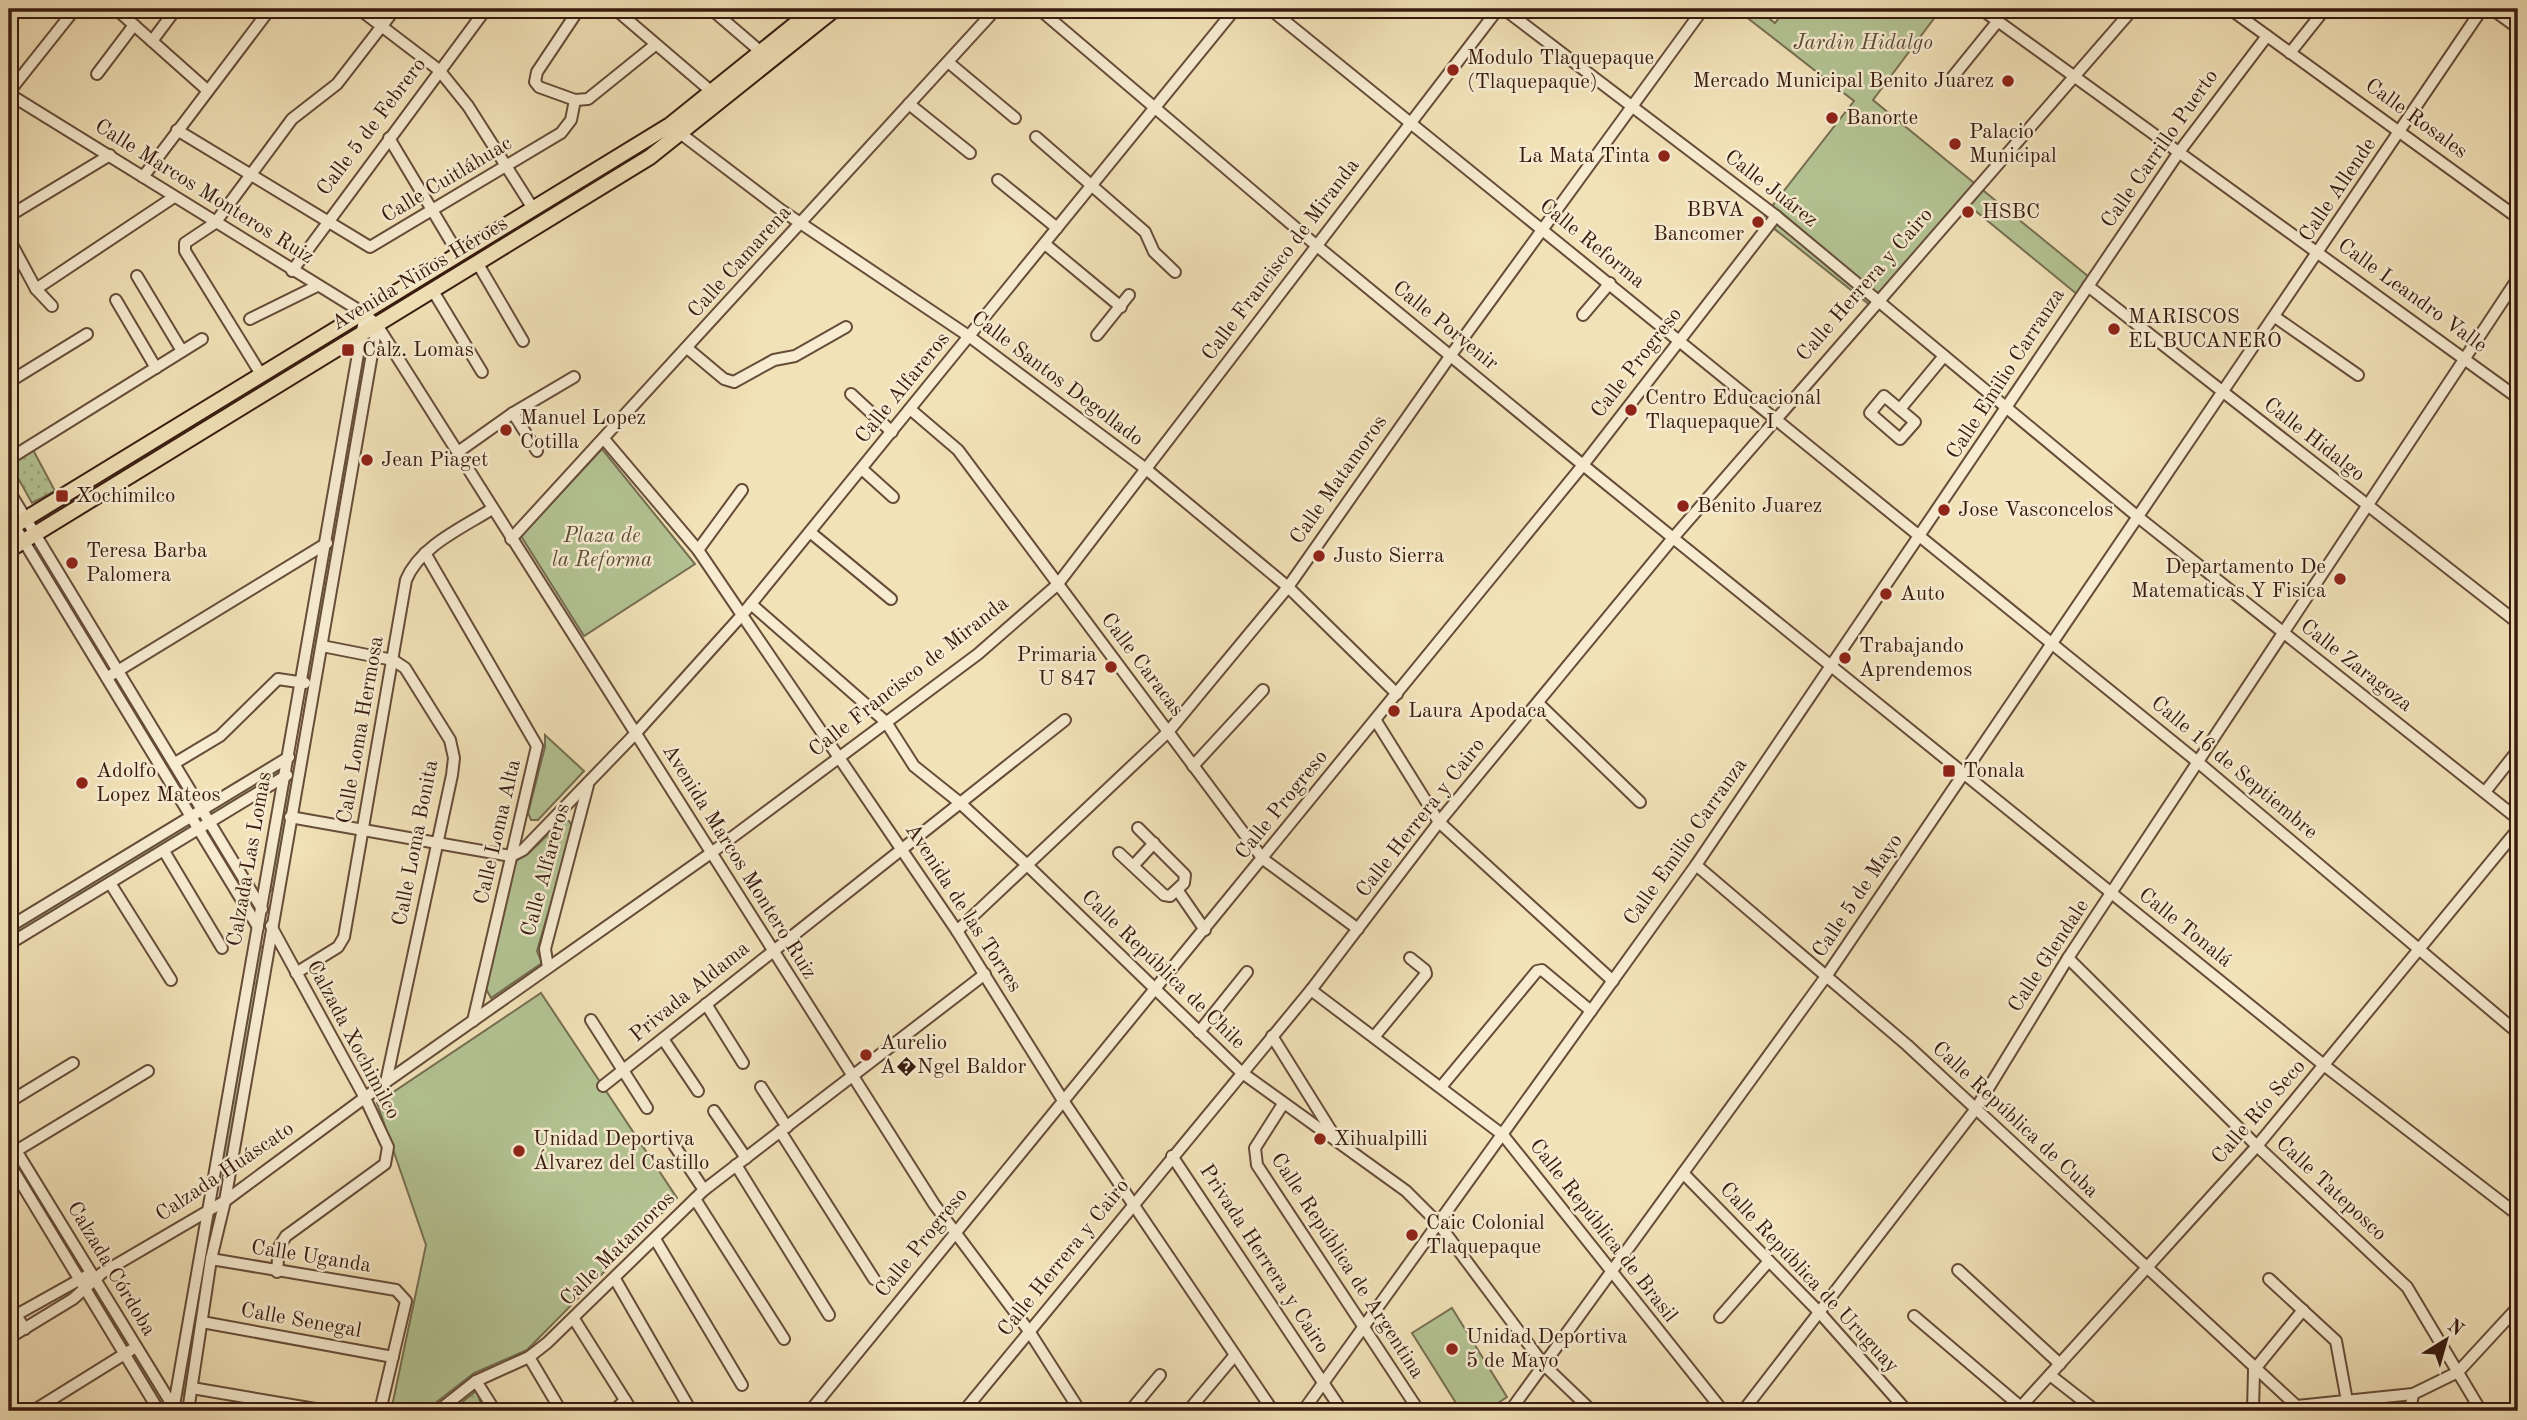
<svg xmlns="http://www.w3.org/2000/svg" width="2527" height="1420" font-family="'Old Standard TT',serif">
  <defs>
    <pattern id="grass-dots" width="8" height="8" patternUnits="userSpaceOnUse" patternTransform="scale(1.75)"><rect width="8" height="8" fill="#b4c494"/><path d="M2 2h.1M6 6h.1" fill="none" stroke="#9ba87e" stroke-width="1.8" stroke-linecap="round"/></pattern>
  </defs>
  <rect width="100%" height="100%" fill="#f2e2b8"/>
  <filter id="stains"><feTurbulence type="fractalNoise" baseFrequency=".00286" numOctaves="4"/><feColorMatrix values="0 0 0 0 .2 0 0 0 0 .09 0 0 0 0 .02 0 0 0 .5 -.17"/></filter>
  <radialGradient id="worn" r=".72"><stop offset=".6" stop-color="#630" stop-opacity="0"/><stop offset="1" stop-color="#630" stop-opacity=".3"/></radialGradient>
  <g fill="url(#grass-dots)" stroke="#766f52" stroke-width="2">
    <path d="M360 343 371 345 341 539 330 538Z"/>
    <path d="M31 446 55 491 32 503 9 462Z"/>
    <path d="M34 534 199 804 190 808 28 542Z"/>
    <path d="M325 543 337 544 315 681 305 680Z"/>
    <path d="M283 764 281 775 208 820 205 808Z"/>
    <path d="M296 770 273 891 267 889 284 777Z"/>
    <path d="M188 820 193 829 9 942V931Z"/>
    <path d="M258 946 265 947 224 1183 217 1185Z"/>
    <path d="M9 1141 85 1267 80 1272 9 1161Z"/>
    <path d="M221 1203 188 1395 179 1392 208 1211Z"/>
    <path d="M98 1283 167 1403 162 1408 91 1289Z"/>
    <path d="M476 1391 484 1411H451Z"/>
  </g>
  <g fill="#b4c494" stroke="#766f52" stroke-width="2">
    <path d="M1736 9H1757L1775 23 1786 9H1941L1873 100 2089 277 2078 295 1967 204 1876 310 1762 219 1854 101Z"/>
    <path d="M602 449 695 564 584 636 521 536Z"/>
    <path d="M545 735 584 771 538 820H531L528 813 545 747Z"/>
    <path d="M563 820 569 821 573 828 537 951 542 963 491 998 485 987 516 861 528 854Z"/>
    <path d="M541 993 677 1198 527 1350 474 1373 425 1411H391L426 1245 377 1103Z"/>
    <path d="M1452 1308 1507 1397 1486 1411H1461L1412 1333Z"/>
  </g>
  <g fill="none" stroke-linecap="round" stroke-linejoin="round">
    <g stroke="#664c39" stroke-width="14">
      <g id="minor">
        <path d="M116 9 207 90"/>
        <path d="M359 9 439 70 468 106 534 210"/>
        <path d="M579 9 537 72 535 82 539 87 575 100 588 99 655 45"/>
        <path d="M615 9 712 92"/>
        <path d="M711 9 761 52"/>
        <path d="M1039 9 1317 246 1583 465 2325 1066 2518 1215"/>
        <path d="M1270 9 2199 763 2518 1033"/>
        <path d="M1504 9 1776 216 2138 517 2518 819"/>
        <path d="M1981 9 2518 398"/>
        <path d="M2230 9 2518 218"/>
        <path d="M2492 9 2518 28"/>
        <path d="M152 41 176 9"/>
        <path d="M2290 53 2325 9"/>
        <path d="M948 62 1015 118"/>
        <path d="M97 74 134 25"/>
        <path d="M1951 79 1998 21"/>
        <path d="M9 92 75 9"/>
        <path d="M9 94 365 314 377 325 934 1204 1029 1331 1080 1411"/>
        <path d="M909 104 970 153"/>
        <path d="M177 130 370 247 561 133 571 120 575 100"/>
        <path d="M676 130 781 210 970 337 1146 469 1288 587 1397 694"/>
        <path d="M1036 137 1145 232 1154 252 1175 272"/>
        <path d="M389 138 459 255"/>
        <path d="M143 177 270 9"/>
        <path d="M998 180 1057 228"/>
        <path d="M9 216 110 155"/>
        <path d="M9 239 36 289 52 306"/>
        <path d="M1045 244 1121 307"/>
        <path d="M478 264 523 341"/>
        <path d="M292 271 486 9"/>
        <path d="M137 276 182 351"/>
        <path d="M2088 286 2518 623"/>
        <path d="M36 289 174 197"/>
        <path d="M433 291 482 372"/>
        <path d="M116 300 156 368"/>
        <path d="M1583 315 1610 283"/>
        <path d="M2275 317 2358 375"/>
        <path d="M250 319 317 286"/>
        <path d="M1097 335 1129 295"/>
        <path d="M687 348 724 379 734 382 774 360 795 356 846 327"/>
        <path d="M262 376 185 251V243L215 223 292 119 337 84 395 9"/>
        <path d="M9 382 87 334"/>
        <path d="M851 394 892 432"/>
        <path d="M1884 396 1915 422 1900 439 1870 413Z"/>
        <path d="M910 409 958 450 1263 859 1358 929"/>
        <path d="M1900 409 1944 356"/>
        <path d="M513 413 537 451"/>
        <path d="M604 439 698 550 742 615 957 931 1064 1102 1273 1411"/>
        <path d="M458 452 513 413 574 377"/>
        <path d="M9 459 202 339"/>
        <path d="M862 469 893 497"/>
        <path d="M9 491 262 909"/>
        <path d="M9 517 258 927"/>
        <path d="M810 532 891 599"/>
        <path d="M511 539 996 9"/>
        <path d="M698 550 742 490"/>
        <path d="M425 553 537 746 473 1021"/>
        <path d="M751 604 886 722 914 766 959 802 1026 864 1241 1072 1406 1191 1438 1223 1544 1365 1592 1411"/>
        <path d="M322 646 393 660 405 668 450 740 454 758 452 775 386 1082"/>
        <path d="M111 675 327 543"/>
        <path d="M1538 703 1640 802"/>
        <path d="M1376 721 1439 822 1613 981"/>
        <path d="M175 763 220 736 278 679 305 683"/>
        <path d="M1193 766 1263 690"/>
        <path d="M2485 792 2518 750"/>
        <path d="M290 817 511 856 523 850 635 734 742 615 1235 9"/>
        <path d="M164 851 222 948"/>
        <path d="M1119 853 1164 895 1170 896 1184 883 1185 875 1138 828"/>
        <path d="M1134 865 1154 843"/>
        <path d="M1696 865 1907 1045 2302 1411"/>
        <path d="M110 883 171 980"/>
        <path d="M1178 891 1205 930"/>
        <path d="M271 926 365 1098 388 1147 385 1164 286 1236 279 1247 277 1272"/>
        <path d="M9 927 289 757"/>
        <path d="M957 931 1168 732 1288 587 1451 355 1703 9"/>
        <path d="M9 944 287 775"/>
        <path d="M2068 958 2257 1146 2407 1287 2481 1411"/>
        <path d="M548 967 545 949 588 785"/>
        <path d="M296 973 338 947 344 937 406 580C420 546 462 528 492 509"/>
        <path d="M1311 990 1503 1135 1723 1411"/>
        <path d="M706 1004 743 1063"/>
        <path d="M591 1020 647 1108"/>
        <path d="M1199 1032 1247 972"/>
        <path d="M1272 1036 1335 1137"/>
        <path d="M1374 1037 1426 974 1425 970 1410 958"/>
        <path d="M663 1039 698 1091"/>
        <path d="M603 1086 1065 720"/>
        <path d="M761 1087 787 1127"/>
        <path d="M1441 1087 1537 971 1542 970 1591 1011"/>
        <path d="M9 1102 73 1063"/>
        <path d="M1283 1104 1255 1148 1257 1165 1419 1411"/>
        <path d="M714 1111 746 1158"/>
        <path d="M780 1131 874 1279"/>
        <path d="M9 1139 174 1408"/>
        <path d="M674 1145 704 1190"/>
        <path d="M16 1151 148 1071"/>
        <path d="M1172 1156 1342 1411"/>
        <path d="M9 1163 159 1411"/>
        <path d="M736 1165 829 1315"/>
        <path d="M1683 1173 1819 1312 1907 1411"/>
        <path d="M695 1199 784 1339"/>
        <path d="M655 1239 742 1385"/>
        <path d="M211 1259 396 1290 406 1301 380 1411"/>
        <path d="M1958 1270 2060 1364"/>
        <path d="M615 1279 691 1411"/>
        <path d="M2269 1279 2336 1341 2347 1401"/>
        <path d="M9 1304 25 1329"/>
        <path d="M1914 1316 2021 1407"/>
        <path d="M1720 1317 1769 1261"/>
        <path d="M9 1319 86 1276"/>
        <path d="M574 1319 632 1411"/>
        <path d="M202 1322 393 1357"/>
        <path d="M9 1338 73 1299 102 1273 225 1201 386 1082 711 853 978 654 1057 585 1498 9"/>
        <path d="M529 1357 561 1411"/>
        <path d="M2050 1375 2096 1411"/>
        <path d="M476 1381 495 1411"/>
        <path d="M192 1388 327 1411"/>
        <path d="M2297 1406 2413 1394 2458 1372 2518 1307"/>
        <path d="M33 1411 131 1350"/>
        <path d="M173 1411 365 314"/>
        <path d="M188 1411 211 1259 225 1201 377 325"/>
        <path d="M438 1411 476 1381 529 1357 547 1343 704 1190 985 974"/>
        <path d="M614 1411 625 1400"/>
        <path d="M810 1411 1583 465 1776 216"/>
        <path d="M964 1411 1311 990 1439 822 1673 538 2133 9"/>
        <path d="M1130 1411 1160 1375"/>
        <path d="M1188 1411 1235 1355"/>
        <path d="M1303 1411 1696 865 2179 152 2267 36"/>
        <path d="M1510 1411 1827 975 2482 9"/>
        <path d="M1743 1411 1975 1110 2068 958 2518 278"/>
        <path d="M2017 1411 2257 1146 2518 829"/>
        <path d="M2253 1411 2254 1370 2303 1310"/>
        <path d="M2410 1411 2413 1394"/>
      </g>
    </g>
    <g stroke="#371a0f" stroke-width="18">
      <g id="major">
        <path d="M9 529 670 125 814 9"/>
        <path d="M9 550 650 157 835 9"/>
      </g>
    </g>
    <use href="#minor" stroke="#f7ecd1" stroke-width="10"/>
    <use href="#major" stroke="#f2e2b8" stroke-width="14"/>
  </g>
  <g fill="#8f2418" stroke="#f7ecd1" stroke-width="2.5">
    <circle cx="1453" cy="70" r="7"/>
    <circle cx="2008" cy="81" r="7"/>
    <circle cx="1832" cy="118" r="7"/>
    <circle cx="1955" cy="144" r="7"/>
    <circle cx="1664" cy="156" r="7"/>
    <circle cx="1968" cy="212" r="7"/>
    <circle cx="1758" cy="222" r="7"/>
    <circle cx="2114" cy="329" r="7"/>
    <rect x="341" y="343" width="14" height="14" rx="3.5"/>
    <circle cx="1631" cy="410" r="7"/>
    <circle cx="506" cy="430" r="7"/>
    <circle cx="367" cy="460" r="7"/>
    <rect x="55" y="489" width="14" height="14" rx="3.5"/>
    <circle cx="1683" cy="506" r="7"/>
    <circle cx="1944" cy="510" r="7"/>
    <circle cx="1319" cy="556" r="7"/>
    <circle cx="72" cy="563" r="7"/>
    <circle cx="2340" cy="579" r="7"/>
    <circle cx="1886" cy="594" r="7"/>
    <circle cx="1845" cy="658" r="7"/>
    <circle cx="1111" cy="667" r="7"/>
    <circle cx="1394" cy="711" r="7"/>
    <rect x="1942" y="764" width="14" height="14" rx="3.5"/>
    <circle cx="82" cy="783" r="7"/>
    <circle cx="866" cy="1055" r="7"/>
    <circle cx="1320" cy="1139" r="7"/>
    <circle cx="519" cy="1151" r="7"/>
    <circle cx="1412" cy="1235" r="7"/>
    <circle cx="1452" cy="1349" r="7"/>
  </g>
  <g text-anchor="middle" dominant-baseline="central" stroke-width="5" stroke-linejoin="round" paint-order="stroke">
    <g font-size="21" font-style="italic" fill="#5c4d37" stroke="#f7ecd1">
      <text x="1863" y="43">Jardin Hidalgo</text>
      <text x="602" y="536">Plaza de<tspan x="602" dy="24">la Reforma</tspan></text>
    </g>
    <g font-size="21" fill="#371a0f" stroke="#f7ecd1" text-anchor="start">
      <text x="1467" y="58">Modulo Tlaquepaque<tspan x="1467" dy="24">(Tlaquepaque)</tspan></text>
      <text x="1994" y="81" text-anchor="end">Mercado Municipal Benito Juarez</text>
      <text x="1846" y="118">Banorte</text>
      <text x="1969" y="132">Palacio<tspan x="1969" dy="24">Municipal</tspan></text>
      <text x="1650" y="156" text-anchor="end">La Mata Tinta</text>
      <text x="1744" y="210" text-anchor="end">BBVA<tspan x="1744" dy="24">Bancomer</tspan></text>
      <text x="1982" y="212">HSBC</text>
      <text x="2128" y="317">MARISCOS<tspan x="2128" dy="24">EL BUCANERO</tspan></text>
      <text x="362" y="350">Calz. Lomas</text>
      <text x="1645" y="398">Centro Educacional<tspan x="1645" dy="24">Tlaquepaque I</tspan></text>
      <text x="520" y="418">Manuel Lopez<tspan x="520" dy="24">Cotilla</tspan></text>
      <text x="381" y="460">Jean Piaget</text>
      <text x="76" y="496">Xochimilco</text>
      <text x="1697" y="506">Benito Juarez</text>
      <text x="1958" y="510">Jose Vasconcelos</text>
      <text x="86" y="551">Teresa Barba<tspan x="86" dy="24">Palomera</tspan></text>
      <text x="1333" y="556">Justo Sierra</text>
      <text x="2326" y="567" text-anchor="end">Departamento De<tspan x="2326" dy="24">Matematicas Y Fisica</tspan></text>
      <text x="1900" y="594">Auto</text>
      <text x="1859" y="646">Trabajando<tspan x="1859" dy="24">Aprendemos</tspan></text>
      <text x="1097" y="655" text-anchor="end">Primaria<tspan x="1097" dy="24">U 847</tspan></text>
      <text x="1408" y="711">Laura Apodaca</text>
      <text x="96" y="771">Adolfo<tspan x="96" dy="24">Lopez Mateos</tspan></text>
      <text x="1963" y="771">Tonala</text>
      <text x="880" y="1043">Aurelio<tspan x="880" dy="24">A�Ngel Baldor</tspan></text>
      <text x="533" y="1139">Unidad Deportiva<tspan x="533" dy="24">Álvarez del Castillo</tspan></text>
      <text x="1334" y="1139">Xihualpilli</text>
      <text x="1426" y="1223">Caic Colonial<tspan x="1426" dy="24">Tlaquepaque</tspan></text>
      <text x="1466" y="1337">Unidad Deportiva<tspan x="1466" dy="24">5 de Mayo</tspan></text>
    </g>
    <g font-size="21" fill="#371a0f" stroke="#f7ecd1">
      <text transform="translate(2416 119) rotate(36)">Calle Rosales</text>
      <text transform="translate(372 127) rotate(-53)">Calle 5 de Febrero</text>
      <text transform="translate(2160 149) rotate(-55)">Calle Carrillo Puerto</text>
      <text transform="translate(447 180) rotate(-31)">Calle Cuitláhuac</text>
      <text transform="translate(1771 189) rotate(38)">Calle Juárez</text>
      <text transform="translate(2338 190) rotate(-56)">Calle Allende</text>
      <text transform="translate(204 192) rotate(32)">Calle Marcos Monteros Ruiz</text>
      <text transform="translate(1592 244) rotate(39)">Calle Reforma</text>
      <text transform="translate(1281 260) rotate(-53)">Calle Francisco de Miranda</text>
      <text transform="translate(740 262) rotate(-48)">Calle Camarena</text>
      <text transform="translate(420 274) rotate(-31)">Avenida Niños Héroes</text>
      <text transform="translate(1865 285) rotate(-49)">Calle Herrera y Cairo</text>
      <text transform="translate(2412 296) rotate(36)">Calle Leandro Valle</text>
      <text transform="translate(1445 326) rotate(39)">Calle Porvenir</text>
      <text transform="translate(1637 363) rotate(-52)">Calle Progreso</text>
      <text transform="translate(2006 374) rotate(-57)">Calle Emilio Carranza</text>
      <text transform="translate(1057 379) rotate(37)">Calle Santos Degollado</text>
      <text transform="translate(903 388) rotate(-51)">Calle Alfareros</text>
      <text transform="translate(2314 440) rotate(38)">Calle Hidalgo</text>
      <text transform="translate(1339 480) rotate(-55)">Calle Matamoros</text>
      <text transform="translate(1142 665) rotate(53)">Calle Caracas</text>
      <text transform="translate(2356 666) rotate(38)">Calle Zaragoza</text>
      <text transform="translate(909 677) rotate(-38)">Calle Francisco de Miranda</text>
      <text transform="translate(361 730) rotate(-80)">Calle Loma Hermosa</text>
      <text transform="translate(2234 768) rotate(40)">Calle 16 de Septiembre</text>
      <text transform="translate(1282 805) rotate(-51)">Calle Progreso</text>
      <text transform="translate(1421 818) rotate(-52)">Calle Herrera y Cairo</text>
      <text transform="translate(498 832) rotate(-77)">Calle Loma Alta</text>
      <text transform="translate(1686 842) rotate(-55)">Calle Emilio Carranza</text>
      <text transform="translate(416 843) rotate(-79)">Calle Loma Bonita</text>
      <text transform="translate(250 859) rotate(-80)">Calzada Las Lomas</text>
      <text transform="translate(739 862) rotate(58)">Avenida Marcos Montero Ruiz</text>
      <text transform="translate(546 870) rotate(-75)">Calle Alfareros</text>
      <text transform="translate(1858 896) rotate(-56)">Calle 5 de Mayo</text>
      <text transform="translate(963 908) rotate(57)">Avenida de las Torres</text>
      <text transform="translate(2185 928) rotate(39)">Calle Tonalá</text>
      <text transform="translate(2049 956) rotate(-57)">Calle Glendale</text>
      <text transform="translate(1163 970) rotate(44)">Calle República de Chile</text>
      <text transform="translate(690 992) rotate(-39)">Privada Aldama</text>
      <text transform="translate(353 1040) rotate(62)">Calzada Xochimilco</text>
      <text transform="translate(2259 1112) rotate(-49)">Calle Río Seco</text>
      <text transform="translate(2015 1120) rotate(43)">Calle República de Cuba</text>
      <text transform="translate(225 1172) rotate(-34)">Calzada Huáscato</text>
      <text transform="translate(2331 1189) rotate(43)">Calle Tateposco</text>
      <text transform="translate(1603 1231) rotate(52)">Calle República de Brasil</text>
      <text transform="translate(922 1243) rotate(-51)">Calle Progreso</text>
      <text transform="translate(618 1249) rotate(-45)">Calle Matamoros</text>
      <text transform="translate(311 1257) rotate(9)">Calle Uganda</text>
      <text transform="translate(1064 1258) rotate(-51)">Calle Herrera y Cairo</text>
      <text transform="translate(1264 1259) rotate(57)">Privada Herrera y Cairo</text>
      <text transform="translate(1347 1266) rotate(57)">Calle República de Argentina</text>
      <text transform="translate(111 1269) rotate(59)">Calzada Córdoba</text>
      <text transform="translate(1809 1278) rotate(47)">Calle República de Uruguay</text>
      <text transform="translate(301 1321) rotate(10)">Calle Senegal</text>
    </g>
  </g>
  <rect width="2527" height="1420" fill="none" stroke="#f2e2b8" stroke-width="35"/>
  <rect x="10" y="10" width="2506" height="1399" fill="none" stroke="#371a0f" stroke-width="3.5"/>
  <rect x="18" y="18" width="2492" height="1385" fill="none" stroke="#371a0f" stroke-width="2"/>
  <g transform="translate(2446 1340) rotate(37)" stroke="#f7ecd1" stroke-width="5" paint-order="stroke">
  <path d="M0-5L12 26L0 18L-12 26Z" fill="#371a0f"/>
  <text y="-10" font-size="19" font-weight="bold" text-anchor="middle" fill="#371a0f">N</text>
  </g>
  <rect width="100%" height="100%" filter="url(#stains)"/>
  <rect width="100%" height="100%" fill="url(#worn)"/>
</svg>
